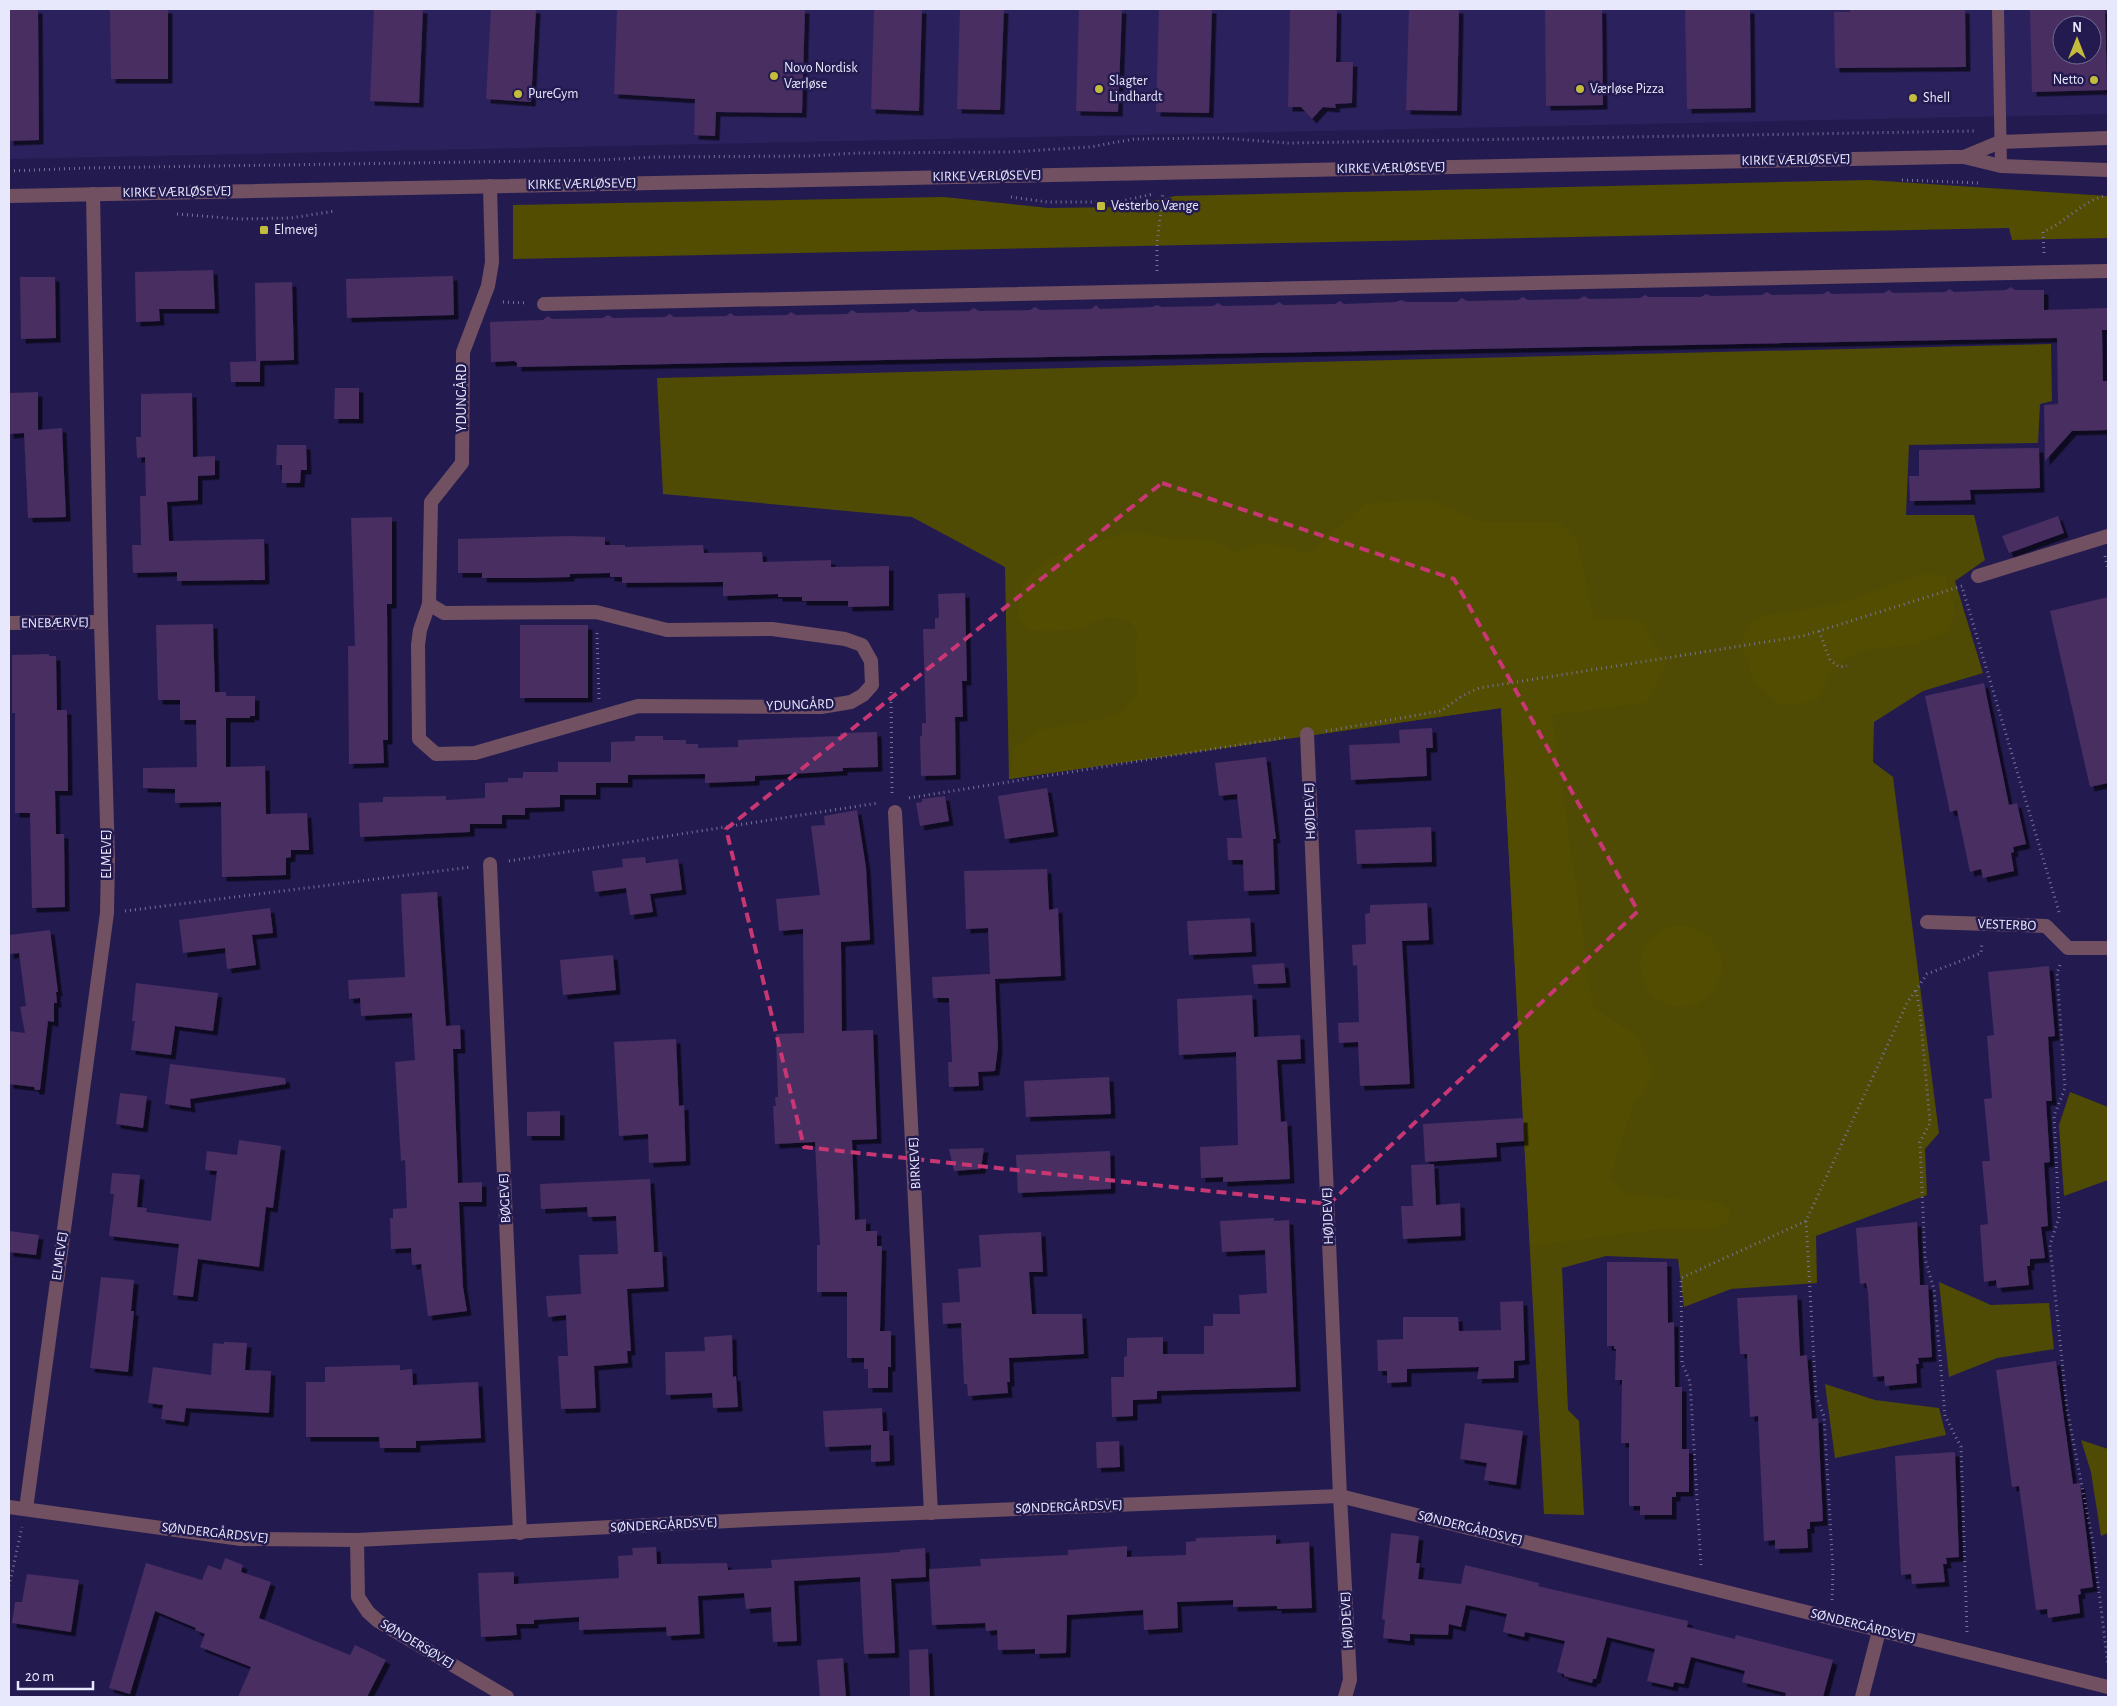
<svg xmlns="http://www.w3.org/2000/svg" width="2117" height="1706" font-family="'Alegreya Sans',sans-serif">
  <defs>
    <filter id="shadow"><feDropShadow dx="4.5" dy="4.5" stdDeviation="0" flood-color="#0009"/></filter>
  </defs>
  <rect width="100%" height="100%" fill="#231b50"/>
  <path fill="#2b215d" fill-rule="evenodd" d="M9 9H2108V114L9 159ZM2062 25H2092V55H2062Z"/>
  <g fill="#4f4b04">
    <path d="M2051 344 2052 401 2040 404 2038 443 1909 445 1906 515H1974L1985 560 1955 581 1983 673 1923 691 1874 722 1873 762 1893 777 1939 1133 1925 1149 1927 1195 1816 1236 1817 1283 1731 1289 1684 1307 1678 1259 1606 1256 1562 1268 1568 1410 1579 1421 1584 1515 1544 1514 1501 708 1009 779 1005 567 912 517 663 494 657 378Z"/>
    <path d="M2070 1092 2108 1107V1180L2064 1196 2059 1125Z"/>
    <path d="M1939 1282 1991 1305 2049 1303 2054 1349 1997 1358 1949 1377Z"/>
    <path d="M1825 1384 1875 1400 1939 1408 1946 1435 1835 1458Z"/>
    <path d="M2081 1440 2108 1449V1533L2101 1536 2091 1472Z"/>
  </g>
  <g fill="#524d00">
    <path d="M1869 180 2108 196V238L2012 240 2009 228 513 259V205L944 197 1048 208 1126 207 1175 196Z"/>
    <path d="M1431 500 1481 522H1559L1577 540 1594 618 1641 621 1667 664 1646 703 1552 715 1593 1007 1637 1036 1654 1074 1632 1109 1610 1178 1626 1194 1718 1202 1731 1211 1729 1221 1719 1229 1669 1228 1530 1246 1501 708 1009 779 1014 748 1040 730 1110 717 1126 709 1137 694 1136 647 1138 632 1127 619 1103 618 1077 630 1044 631 1028 630 1019 619V600L1022 583 1044 561 1093 542 1130 531 1173 539 1214 540 1235 552 1262 542 1310 553 1366 503Z"/>
    <path d="M1922 574 1945 575 1956 610 1948 631 1918 644 1858 651 1832 671 1817 701 1782 706 1753 681 1741 639 1750 622 1765 615 1836 604Z"/>
    <circle cx="1681" cy="966" r="41"/>
  </g>
  <g fill="#482d62" fill-rule="evenodd" filter="url(#shadow)">
    <path d="M9 9H38L39 140 9 141Z"/>
    <path d="M110 9H168V79H111Z"/>
    <path d="M374 9H423L419 103 370 101Z"/>
    <path d="M491 9H536L531 102 486 99Z"/>
    <path d="M617 9H805L802 113 716 112 715 136 694 135 695 99 614 94Z"/>
    <path d="M874 9H922L919 111 871 109Z"/>
    <path d="M960 9H1004L1000 110 957 109Z"/>
    <path d="M1079 9H1122L1118 112 1076 111Z"/>
    <path d="M1159 9H1212L1209 113 1156 112Z"/>
    <path d="M1290 9H1337L1336 62H1353L1352 103 1335 104 1336 108 1323 107 1312 119 1301 107H1288Z"/>
    <path d="M1409 9H1459L1457 111 1406 110Z"/>
    <path d="M1545 9H1602L1603 105 1546 106Z"/>
    <path d="M1685 9H1750L1751 108 1687 109Z"/>
    <path d="M1850 9H1965L1966 67 1835 68 1834 12H1850Z"/>
    <path d="M2030 9H2105L2107 90 2032 92ZM2062 25H2092V55H2062Z"/>
    <path d="M213 270 215 309H159L160 321 136 322 135 272Z"/>
    <path d="M453 276 454 315 347 318 346 279Z"/>
    <path d="M20 277H55L56 338 21 339Z"/>
    <path d="M292 282 294 360 256 361 255 283Z"/>
    <path d="M2011 287 2015 290H2044V310L2108 308V330H2102L2103 381H2108V430L2072 431 2045 461 2044 405 2058 404 2057 338 517 367V363L514 361 491 362 490 322 543 320 548 316 552 319 603 318 608 315 613 318 665 317 670 314 674 317 726 316 730 313 735 316 787 315 791 312 796 315 847 314 852 310 857 313 908 312 913 309 918 312 969 311 974 308 979 311 1030 310 1035 307 1040 310 1091 309 1096 305 1100 309 1152 307 1157 305 1162 307 1213 306 1218 303 1223 306 1274 305 1279 302 1284 305 1335 304 1340 301 1344 304 1396 302 1401 300 1406 302H1457L1462 298 1467 301 1518 300 1523 297 1528 300 1579 299 1584 296 1589 299 1640 298 1645 295 1649 297H1701L1706 294 1711 296 1762 295 1767 292 1772 295 1823 294 1828 291 1832 294 1884 293 1889 290 1893 293 1945 292 1950 289 1954 292 2006 290Z"/>
    <path d="M260 361V382H231L230 362Z"/>
    <path d="M335 388H359V419H334Z"/>
    <path d="M38 392V430L62 428 66 517 28 518 24 433 9 434V393Z"/>
    <path d="M192 393 193 457 215 456V475L198 476V500L167 502 169 541 264 539 265 580 177 581V572L133 573 132 545H141L140 496H146L145 457 137 458 136 437H141V394Z"/>
    <path d="M277 445H306L307 470H301L300 483H282V465H276Z"/>
    <path d="M2039 448 2040 488 1970 490 1971 500 1910 501 1909 476H1919V450Z"/>
    <path d="M2058 516 2064 533 2009 553 2002 536Z"/>
    <path d="M392 517V604H387L388 740H383L384 763 349 764 348 646H355L351 518Z"/>
    <path d="M569 536 605 537V545H625V547L703 545 704 553 762 552 763 562 831 560V567L889 566V606L848 607V601H802V597H778V594L723 596V582L622 583V577H610V573L570 574V577L531 578H482V573H458V539Z"/>
    <path d="M965 593 967 681H962L963 717H955L956 775 921 776 920 736H922V723H926L923 629H935V618H939L938 594Z"/>
    <path d="M2108 597V783L2090 787 2050 611Z"/>
    <path d="M213 624 215 692H226V696H255V716H250V718H226V767L265 766 266 814 307 813 309 850H291V857L286 858V875L222 877 221 802 175 803V789L143 788V768L197 767 196 720H180V700H158L156 625Z"/>
    <rect x="520" y="625" width="68" height="73"/>
    <path d="M49 654V656H56L57 710H67L68 791H55L56 834H64L65 907 32 908 30 813H15V713H12V655Z"/>
    <path d="M1984 683 2009 805 2017 803 2026 844 2013 847 2014 852 2011 853 2014 871 1983 878 1981 869 1970 872 1957 810 1950 812 1925 696Z"/>
    <path d="M1432 728 1433 748H1426L1427 776 1351 780 1349 745 1400 743 1399 730Z"/>
    <path d="M877 732 878 767 843 768V771L755 776V781L705 783V774L628 775V783H596V795H560V807L525 808V815H502V824H470V832L360 837 359 803 383 802V797L446 796V800L485 798V783L508 782V778H523V772H558V762H611V742L635 741V736H663V740H686V744H698V748L738 747V740L840 736V733Z"/>
    <path d="M1266 757 1276 839H1273L1275 890 1244 891 1243 860H1228L1227 838H1242L1237 794 1219 796 1215 763Z"/>
    <path d="M1047 788 1054 832 1005 839 998 796Z"/>
    <path d="M945 796 949 821 920 826 916 803 922 802V799Z"/>
    <path d="M857 810 866 867 870 940 841 942 842 1031 873 1030 877 1139 852 1140 855 1220 866 1219V1231H877V1246H882L880 1331H891V1367H888V1388H868V1369H864V1358H847V1292H817V1245H820L815 1142 775 1144 773 1106H776L775 1097H778L776 1034 804 1033 803 929 779 931 776 899 820 895 811 826 825 825 824 816Z"/>
    <path d="M1431 827 1432 862 1357 864 1355 830Z"/>
    <path d="M645 857 646 863 678 859 682 890 650 894 653 912 630 915 626 888 595 892 592 871 623 867 622 859Z"/>
    <path d="M1047 869 1049 910 1058 908 1061 976 995 979 998 1047 995 1071 978 1072 979 1086 949 1087 948 1062H952L949 998H933L932 977 990 974 988 928 966 929 964 871Z"/>
    <path d="M437 892 446 1026 460 1025 461 1049H453L458 1183 482 1182V1202H459L463 1287 467 1311 428 1316 421 1264 412 1265 411 1248 391 1249 390 1218H393V1209L407 1208 405 1160 401 1161 395 1062 415 1060 412 1013 361 1016 360 998 349 999 348 980 405 977 401 894Z"/>
    <path d="M1427 903 1429 940 1402 941 1410 1084 1360 1086 1358 1042 1339 1043 1338 1023 1359 1022 1357 965 1353 966 1352 945 1366 944 1365 914 1370 913V905Z"/>
    <path d="M270 908 273 933 252 935 256 965 227 969 225 948 183 953 179 920Z"/>
    <path d="M1250 918 1252 952 1189 955 1187 921Z"/>
    <path d="M50 930 58 992H56L57 1003H54V1022L48 1021 40 1090H35L34 1087 9 1084V1031L25 1033 20 1007 26 1006 19 953 9 954V935Z"/>
    <path d="M613 955 616 990 563 995 560 960Z"/>
    <path d="M1284 963 1286 983 1254 984 1252 965Z"/>
    <path d="M2049 966 2055 1036 2048 1037 2052 1101H2046L2050 1162 2044 1163 2048 1226 2041 1227 2045 1258 2030 1259V1266H2027L2029 1285 1997 1288 1996 1280 1984 1282 1980 1225 1988 1224 1982 1161H1990L1984 1099 1992 1098 1987 1036 1994 1035 1988 972Z"/>
    <path d="M136 983 218 993 213 1031 175 1026 171 1055 131 1050 135 1021H132Z"/>
    <path d="M1252 995 1254 1037 1300 1035 1301 1059 1277 1060 1281 1122 1287 1121 1290 1179 1223 1182V1177L1201 1178 1200 1147 1238 1145 1236 1052 1179 1055 1177 999Z"/>
    <path d="M676 1039 679 1106 684 1105 686 1161 649 1163 648 1134 619 1136 614 1042Z"/>
    <path d="M170 1064 285 1078 286 1084 190 1099 191 1108 165 1104Z"/>
    <path d="M1109 1077 1111 1114 1026 1117 1024 1081Z"/>
    <path d="M120 1093 147 1096 143 1128 116 1124Z"/>
    <path d="M560 1111V1136H527V1112Z"/>
    <path d="M1523 1118 1524 1141 1496 1143 1497 1157 1425 1162 1423 1124Z"/>
    <path d="M239 1140 281 1146 273 1208 266 1207 259 1267 198 1259 193 1297 173 1295 179 1244 109 1236 114 1194H110L112 1173 140 1175 137 1207 147 1208 146 1212 211 1221 217 1171 205 1170 207 1151 237 1155Z"/>
    <path d="M984 1148 981 1169 954 1171 949 1149Z"/>
    <path d="M1110 1151 1111 1189 1018 1193 1016 1155Z"/>
    <path d="M1434 1164 1436 1205 1460 1203 1461 1236 1403 1239 1401 1206H1413L1411 1165Z"/>
    <path d="M650 1179 654 1252H662L664 1287 627 1289 631 1351H627L628 1363 594 1366 596 1408 561 1409 558 1356H568L566 1315 548 1317 546 1296 581 1294 579 1255 618 1254 616 1216 588 1217 587 1207 541 1209 540 1184Z"/>
    <path d="M1274 1218V1221L1289 1220 1296 1387 1157 1391V1399L1133 1400V1416L1112 1417 1111 1377H1124V1357L1127 1356V1338L1163 1337V1354H1204V1326H1213V1314H1240L1239 1295 1267 1293 1265 1250 1222 1252 1220 1221Z"/>
    <path d="M1917 1222 1920 1285H1928L1932 1357 1918 1358 1919 1364H1916L1917 1383 1885 1386 1884 1376 1873 1377 1868 1292 1866 1283 1860 1284 1856 1228Z"/>
    <path d="M9 1231 39 1235 36 1255 9 1252Z"/>
    <path d="M1041 1232 1043 1272H1029L1032 1314H1082L1084 1354 1009 1358 1010 1382H1007L1008 1393 968 1396 967 1384H964L961 1323 943 1324 942 1303 960 1302 958 1269 981 1267 979 1235Z"/>
    <path d="M1607 1262H1667L1668 1323 1674 1322 1675 1387H1682V1449H1689V1492H1676V1497H1672V1515H1640V1506H1629V1443H1621L1622 1380H1615L1616 1349H1614V1346H1607Z"/>
    <path d="M101 1277 134 1280 131 1311H134L128 1372 90 1368Z"/>
    <path d="M1797 1295 1800 1356 1807 1355 1812 1419 1818 1418 1823 1521 1810 1522V1529H1807L1808 1548 1775 1549V1540L1764 1541 1758 1416 1750 1417 1747 1354H1740L1737 1298Z"/>
    <path d="M1523 1301 1525 1360 1514 1361V1378L1477 1379 1479 1367 1407 1369V1382L1387 1383V1371H1378L1377 1340 1403 1339V1317H1458L1459 1331 1501 1330 1500 1302Z"/>
    <path d="M732 1335 733 1377 736 1376 738 1407 713 1408 712 1393 666 1395 665 1352 705 1351 704 1337Z"/>
    <path d="M224 1342 247 1343 245 1370 271 1371 269 1413 186 1408 184 1422 161 1419 163 1405 148 1403 153 1367 211 1375 213 1343 224 1344Z"/>
    <path d="M2056 1361 2073 1484 2080 1483 2093 1587 2080 1589 2081 1594 2078 1595 2080 1613 2048 1618 2047 1609 2036 1610 2019 1486 2012 1487 1996 1370Z"/>
    <path d="M400 1365V1370L412 1369 413 1385 478 1382 481 1438 416 1441V1448H380L379 1437H306V1382H325V1367Z"/>
    <path d="M882 1408 883 1431H889L890 1461 871 1462V1445L825 1447 823 1411Z"/>
    <path d="M1465 1423 1523 1431 1516 1485 1484 1480 1487 1463 1460 1459Z"/>
    <path d="M1119 1441 1120 1467 1097 1468 1096 1442Z"/>
    <path d="M1955 1452 1959 1557 1946 1558 1947 1564H1943L1945 1582 1912 1584 1911 1574 1901 1575 1895 1456Z"/>
    <path d="M1391 1533 1419 1536 1416 1563H1420L1418 1579 1461 1584 1465 1565 1539 1583 1538 1586 1688 1621 1687 1627 1735 1639 1736 1635 1833 1660 1823 1697H1785L1786 1693 1742 1682 1745 1671 1691 1657 1684 1684 1674 1682 1673 1687 1647 1681 1655 1649 1607 1637 1596 1679H1593L1592 1683 1564 1676V1674L1557 1672 1565 1641 1525 1632 1524 1637 1503 1632 1507 1614 1466 1605 1461 1627 1449 1624 1448 1635 1410 1634V1641L1383 1638 1385 1620 1382 1619Z"/>
    <path d="M1276 1535V1544L1309 1542 1312 1608 1277 1609V1606L1233 1607V1600L1177 1602 1178 1628 1144 1630 1143 1610 1067 1615 1066 1653 1035 1654V1649L998 1650 997 1630 986 1631 985 1623 932 1625 929 1569 981 1566 980 1559 1068 1555V1550L1127 1546V1557L1186 1555V1542L1196 1541V1538Z"/>
    <path d="M656 1547 657 1564 727 1563 728 1570 772 1568 771 1560 900 1552V1550L925 1548 926 1577 891 1579 895 1653 864 1654 860 1577 794 1581 797 1641 773 1642 771 1607 746 1609 744 1593 698 1596 700 1634 667 1636 666 1627 579 1630V1617L534 1620V1624H516L517 1635 481 1637 478 1573 514 1572V1584L619 1578 618 1556 633 1555 632 1548Z"/>
    <path d="M225 1558 243 1565 241 1572 271 1582 259 1618 350 1655 355 1645 386 1660 367 1697H238L251 1667 200 1647 205 1634 195 1630 196 1628 155 1611 130 1694 109 1688 146 1563 202 1580 208 1565 221 1570Z"/>
    <path d="M27 1574 79 1580 71 1632 12 1623 15 1602H22Z"/>
    <path d="M928 1649 930 1697H910L909 1650Z"/>
    <path d="M843 1658 846 1697H820L817 1660Z"/>
  </g>
  <g fill="none" stroke-linecap="round" stroke-linejoin="round">
    <g stroke="#77729a" stroke-width="3" stroke-dasharray="1 4" stroke-linecap="butt">
      <path d="M9 171 85 168 601 160 655 157 809 156 857 153 1011 152 1090 147 1134 139 1221 138 1288 143 1974 131"/>
      <path d="M1902 180 1980 183"/>
      <path d="M1011 197 1047 202H1118L1153 194"/>
      <path d="M177 214 239 219 291 218 335 211"/>
      <path d="M2044 253 2043 232C2066 222 2080 203 2104 196"/>
      <path d="M1157 271V243L1163 192"/>
      <path d="M503 302 527 303"/>
      <path d="M2105 556 2108 569"/>
      <path d="M1963 590 2059 912"/>
      <path d="M1819 631 1830 660 1839 667 1847 666"/>
      <path d="M597 633 599 699"/>
      <path d="M891 692 892 793"/>
      <path d="M1326 731 1441 711 1462 696 1479 688 1803 636 1962 586"/>
      <path d="M909 798 1288 737"/>
      <path d="M509 861 878 803"/>
      <path d="M125 911 471 867"/>
      <path d="M2060 965 2057 973 2065 1088 2054 1116 2059 1217 2050 1245 2067 1409 2093 1543 2108 1665"/>
      <path d="M1701 1565 1690 1382 1682 1363 1681 1278 1806 1221"/>
      <path d="M9 1586 22 1527"/>
      <path d="M1832 1600 1833 1572 1824 1416 1816 1396 1806 1221 1907 1003 1916 990"/>
      <path d="M1967 1632 1961 1447 1945 1416 1934 1289 1925 1259 1920 1142 1930 1123 1920 1011 1916 990 1927 974 1981 953 1982 942"/>
    </g>
    <path stroke="#715062" stroke-width="12" d="M1998 9 2001 166"/>
    <g stroke="#715062" stroke-width="14">
      <path d="M544 304 2108 271"/>
      <path d="M1978 576 2108 536"/>
      <path d="M429 604 444 613 596 612 667 630 772 629 845 639 862 645 871 661 872 685 863 695 851 702 821 707 638 706 475 753 436 754 419 739 418 645 420 630 429 604 431 502 462 463 463 352 488 286 492 262 490 186"/>
      <path d="M9 623 101 622"/>
      <path d="M1307 734 1340 1496 1350 1680 1345 1697"/>
      <path d="M895 812 931 1513"/>
      <path d="M490 864 520 1533"/>
      <path d="M1927 922 2046 926 2068 948H2108"/>
      <path d="M9 1507 241 1539 357 1540 770 1519 1340 1496 2108 1687"/>
      <path d="M26 1509 107 913 108 858 101 622 93 194"/>
      <path d="M357 1540 358 1597 368 1612 378 1621 507 1697"/>
      <path d="M1862 1697 1879 1631"/>
    </g>
    <g stroke="#715062" stroke-width="14">
      <path d="M1964 157 2000 142 2108 138"/>
      <path d="M9 196 1952 157H1964L2001 166 2108 170"/>
    </g>
  </g>
  <path fill="none" stroke="#c83773" stroke-width="4" stroke-dasharray="10 6" stroke-linejoin="round" d="M1162 483 1454 579 1638 911 1329 1204 804 1147 726 829Z"/>
  <g fill="#c4bc3d" stroke="#231b50" stroke-width="2">
    <circle cx="774" cy="76" r="5"/>
    <circle cx="2094" cy="80" r="5"/>
    <circle cx="1099" cy="89" r="5"/>
    <circle cx="1580" cy="89" r="5"/>
    <circle cx="518" cy="94" r="5"/>
    <circle cx="1913" cy="98" r="5"/>
    <rect x="1096" y="201" width="10" height="10" rx="2.5"/>
    <rect x="259" y="225" width="10" height="10" rx="2.5"/>
  </g>
  <g text-anchor="middle" dominant-baseline="central" stroke-width="5" stroke-linejoin="round" paint-order="stroke">
    <g font-size="14" fill="#e8e8fd" stroke="#231b50" text-anchor="start">
      <text x="784" y="68">Novo Nordisk<tspan x="784" dy="16">Værløse</tspan></text>
      <text x="2084" y="80" text-anchor="end">Netto</text>
      <text x="1109" y="81">Slagter<tspan x="1109" dy="16">Lindhardt</tspan></text>
      <text x="1590" y="89">Værløse Pizza</text>
      <text x="528" y="94">PureGym</text>
      <text x="1923" y="98">Shell</text>
      <text x="1111" y="206">Vesterbo Vænge</text>
      <text x="274" y="230">Elmevej</text>
    </g>
    <g font-size="14" fill="#e8e8fd" stroke="#231b50">
      <text transform="translate(1796 160) rotate(-1)">KIRKE VÆRLØSEVEJ</text>
      <text transform="translate(1391 168) rotate(-1)">KIRKE VÆRLØSEVEJ</text>
      <text transform="translate(987 176) rotate(-1)">KIRKE VÆRLØSEVEJ</text>
      <text transform="translate(582 184) rotate(-1)">KIRKE VÆRLØSEVEJ</text>
      <text transform="translate(177 192) rotate(-1)">KIRKE VÆRLØSEVEJ</text>
      <text transform="translate(462 398) rotate(-90)">YDUNGÅRD</text>
      <text transform="translate(55 623) rotate(-1)">ENEBÆRVEJ</text>
      <text transform="translate(800 705) rotate(-2)">YDUNGÅRD</text>
      <text transform="translate(1310 811) rotate(-92)">HØJDEVEJ</text>
      <text transform="translate(107 854) rotate(-90)">ELMEVEJ</text>
      <text transform="translate(2007 925) rotate(2)">VESTERBO</text>
      <text transform="translate(915 1163) rotate(-93)">BIRKEVEJ</text>
      <text transform="translate(505 1198) rotate(-93)">BØGEVEJ</text>
      <text transform="translate(1328 1216) rotate(-92)">HØJDEVEJ</text>
      <text transform="translate(60 1256) rotate(-82)">ELMEVEJ</text>
      <text transform="translate(1069 1507) rotate(-2)">SØNDERGÅRDSVEJ</text>
      <text transform="translate(664 1525) rotate(-3)">SØNDERGÅRDSVEJ</text>
      <text transform="translate(1470 1528) rotate(14)">SØNDERGÅRDSVEJ</text>
      <text transform="translate(215 1533) rotate(6)">SØNDERGÅRDSVEJ</text>
      <text transform="translate(1347 1620) rotate(-93)">HØJDEVEJ</text>
      <text transform="translate(1863 1626) rotate(14)">SØNDERGÅRDSVEJ</text>
      <text transform="translate(417 1644) rotate(31)">SØNDERSØVEJ</text>
    </g>
  </g>
  <rect width="2117" height="1706" fill="none" stroke="#e8e8fd" stroke-width="20"/>
  <g transform="translate(2077 40)"><circle r="24" fill="#231b50" stroke="#726d95"/>
  <path d="M0-4L9 19L0 12L-9 19Z" fill="#c4bc3d"/>
  <text y="-8" font-size="14" font-weight="bold" text-anchor="middle" fill="#e8e8fd">N</text>
  </g>
  <path d="M18 1681v8h75v-8" fill="none" stroke="#e8e8fd" stroke-width="2.5"/>
  <text x="25" y="1681" font-size="15" fill="#e8e8fd" stroke="#231b50" stroke-width="4" paint-order="stroke">20 m</text>
</svg>
